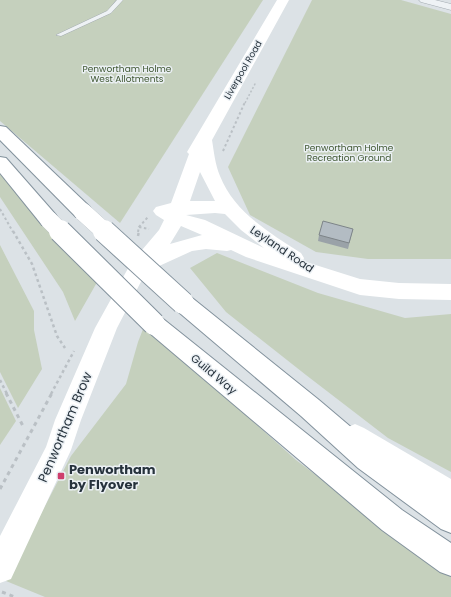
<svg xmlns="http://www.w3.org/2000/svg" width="451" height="597" font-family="Poppins,sans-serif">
  <rect width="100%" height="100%" fill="#dce2e6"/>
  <g fill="#c5d0bd">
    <path d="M0 0H263L120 223 0 121Z"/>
    <path d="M312 0H401L451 14V259H368L316 252 250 215 228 167Z"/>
    <path d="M0 174 100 277 75 321 63 292 0 197Z"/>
    <path d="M0 245 34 311V330L42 369 18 408 0 372Z"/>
    <path d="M217 253 318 293 405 318 451 314V472L388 438 306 375 226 312 190 268Z"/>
    <path d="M145 324 296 460 451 577V597H45L6 581 71 456 126 384 138 342Z"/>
    <path d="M0 388 16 421 0 445Z"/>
  </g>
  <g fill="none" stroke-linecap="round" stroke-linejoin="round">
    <g stroke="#a2aab0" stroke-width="1">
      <path id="lane" d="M117 0H123L111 13 61 36 56 35 107 11Z"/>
    </g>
    <g stroke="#a2aab0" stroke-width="1">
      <path id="street" d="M419 0H435L451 4V10L421 2Z"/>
    </g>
    <g stroke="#83929d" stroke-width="2">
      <g id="highway">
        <path d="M0 126 6 127 90 207 93 212 90 217 83 218 76 217 0 140Z"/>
        <path d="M0 157 6 158 56 215 59 220 56 225 49 227 42 225 0 173Z"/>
        <path d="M183 295 191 297 319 400 378 450 451 502V533L441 529 358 468 301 416 175 309 172 303 175 297Z"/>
        <path d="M154 315 162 318 402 510 451 543V576L440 572 382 530 146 330 143 324 146 318Z"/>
      </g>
    </g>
    <path stroke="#bac0c5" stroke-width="1.5" stroke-dasharray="2 2" stroke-linecap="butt" d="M245 103 256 82"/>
    <g stroke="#bac0c5" stroke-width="2" stroke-dasharray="2.5 2.5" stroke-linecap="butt">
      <path d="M223 151 245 102"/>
      <path d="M0 209 13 232"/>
      <path d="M139 227 149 229"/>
      <path d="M138 232 139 227 148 217"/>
    </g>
    <g stroke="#bac0c5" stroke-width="2.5" stroke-dasharray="3 3" stroke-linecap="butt">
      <path d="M13 231 32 264 57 336 65 348"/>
      <path d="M138 236 139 231"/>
      <path d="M0 380 7 394"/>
      <path d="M51 394 74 351"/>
    </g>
    <g stroke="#bac0c5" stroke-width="3" stroke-dasharray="4 4" stroke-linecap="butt">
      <path d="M6 393 24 428"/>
      <path d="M0 489 52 393"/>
      <path d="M2 592 15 597"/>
    </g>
    <use href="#lane" fill="#eef2f5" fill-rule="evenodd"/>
    <use href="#street" fill="#eef2f5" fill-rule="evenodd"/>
    <g fill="#fff" fill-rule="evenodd">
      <path d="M277 0H289L212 140C214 152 215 164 220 176 234 212 270 233 301 253L304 258 303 261 360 279 399 283 451 284V300L399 299 360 295 246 257 231 250 227 251 206 249 192 251 146 272 117 328 81 420 71 450 11 579 0 583V536L46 447 55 420 95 328 131 263 159 230 164 220 156 215 153 211 156 207 171 203 189 154 187 152ZM200 172 215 201H190ZM215 213 225 214 241 230 264 248 205 220 186 215ZM181 226 202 235 170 244Z"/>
      <path d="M355 424 364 428 451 479V509L441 505 346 444 342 436 346 428Z"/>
    </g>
    <use href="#highway" fill="#fff" fill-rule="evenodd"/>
    <g stroke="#83929d" stroke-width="18" stroke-linecap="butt">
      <g id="highway-bridge-far1">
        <path d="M83 212 105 232"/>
        <path d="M49 220 61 232"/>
      </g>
    </g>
    <g stroke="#83929d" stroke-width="24" stroke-linecap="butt">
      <g id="highway-bridge">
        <path d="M60 231 154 324"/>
        <path d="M104 231 183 303"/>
      </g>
    </g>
    <use href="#highway-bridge-far1" stroke="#fff" stroke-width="18"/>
    <use href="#highway-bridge" stroke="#fff" stroke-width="22"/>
  </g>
  <path fill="#9aa2a8" d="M353 229 348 249 318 241 319 235Z"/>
  <path fill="#b3bcc3" stroke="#7d8488" d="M323 221 353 229 349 243 319 235Z"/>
  <rect fill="#ce3e6c" stroke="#ebf0f4" stroke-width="1.5" x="57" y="472" width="8" height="8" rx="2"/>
  <g text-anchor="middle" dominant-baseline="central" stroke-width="3" stroke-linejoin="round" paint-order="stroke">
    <g font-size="9" fill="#405833" stroke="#ebf0f4">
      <text x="127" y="69">Penwortham Holme<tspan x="127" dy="10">West Allotments</tspan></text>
      <text x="349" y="148">Penwortham Holme<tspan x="349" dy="10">Recreation Ground</tspan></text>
    </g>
    <g font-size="9" fill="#26323c" stroke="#ebf0f4">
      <text transform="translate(243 70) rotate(-60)">Liverpool Road</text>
    </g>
    <g font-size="11" fill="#26323c" stroke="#ebf0f4">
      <text transform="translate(282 249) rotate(34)">Leyland Road</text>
      <text transform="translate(214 374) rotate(40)">Guild Way</text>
    </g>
    <g font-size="13" fill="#26323c" stroke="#ebf0f4">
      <text transform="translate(65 427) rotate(-67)">Penwortham Brow</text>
    </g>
    <g font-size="13" font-weight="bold" fill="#26323c" stroke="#ebf0f4" text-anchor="start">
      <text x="69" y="469">Penwortham<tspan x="69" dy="15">by Flyover</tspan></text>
    </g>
  </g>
</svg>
